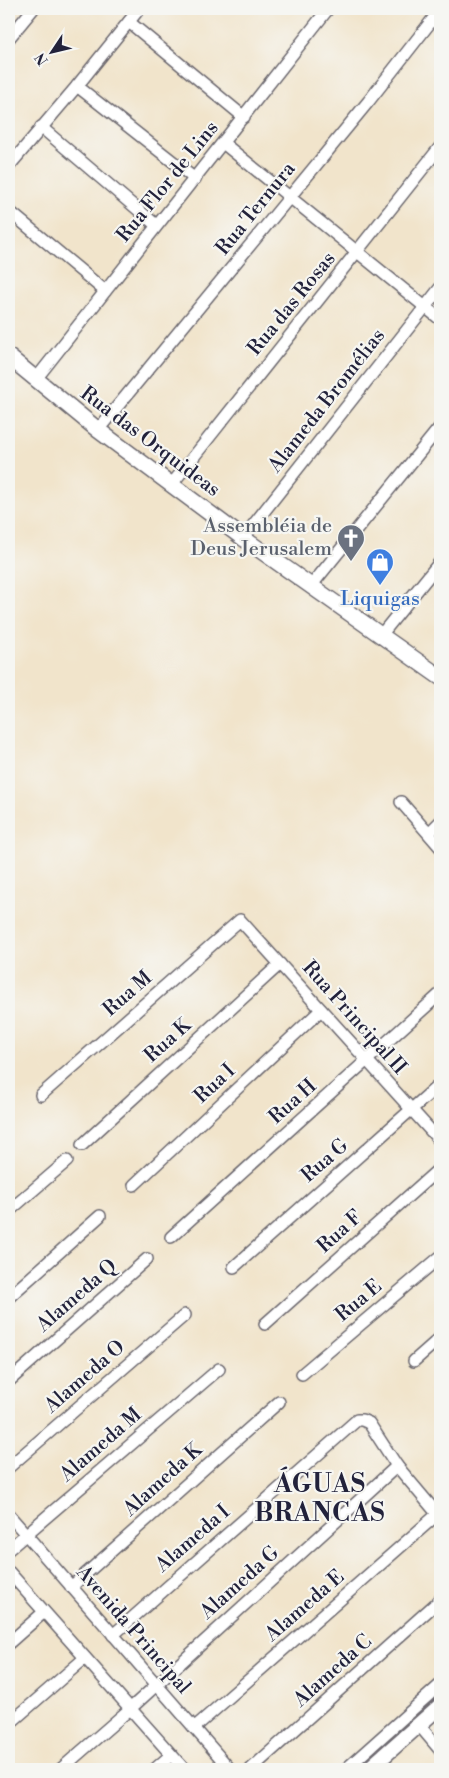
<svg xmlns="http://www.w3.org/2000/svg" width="449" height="1778" font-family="'Libre Bodoni',serif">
  <rect width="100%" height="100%" fill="#f6f6f2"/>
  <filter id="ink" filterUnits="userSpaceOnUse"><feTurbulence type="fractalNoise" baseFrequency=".02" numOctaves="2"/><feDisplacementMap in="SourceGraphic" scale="10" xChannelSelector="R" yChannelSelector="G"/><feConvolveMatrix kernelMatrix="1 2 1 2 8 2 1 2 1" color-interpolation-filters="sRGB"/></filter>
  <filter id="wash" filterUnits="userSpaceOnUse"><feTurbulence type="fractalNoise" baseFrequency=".0096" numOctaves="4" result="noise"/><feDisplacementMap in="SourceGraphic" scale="20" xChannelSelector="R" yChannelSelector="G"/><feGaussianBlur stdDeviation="1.12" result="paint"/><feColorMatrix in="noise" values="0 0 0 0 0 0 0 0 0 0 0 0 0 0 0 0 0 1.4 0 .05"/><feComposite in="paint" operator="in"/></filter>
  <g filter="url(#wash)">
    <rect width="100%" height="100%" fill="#f1e4cb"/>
  </g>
  <g filter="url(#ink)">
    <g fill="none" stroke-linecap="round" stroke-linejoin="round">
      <g stroke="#6a666d" stroke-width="14">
        <g id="minor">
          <path d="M129 22 244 117"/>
          <path d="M9 38 33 9"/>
          <path d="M77 86 195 179"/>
          <path d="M41 127 156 225"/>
          <path d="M223 143 440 319"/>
          <path d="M9 166 77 86 139 9"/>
          <path d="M9 211 105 291"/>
          <path d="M36 379 328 9"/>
          <path d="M98 430 368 102 440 10"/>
          <path d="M172 484 440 147"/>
          <path d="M243 538 440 288"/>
          <path d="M311 586 440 427"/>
          <path d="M381 635 440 562"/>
          <path d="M401 802 440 847"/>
          <path d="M429 833 440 822"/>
          <path d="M41 1095 240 920 440 1141"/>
          <path d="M82 1145 280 964"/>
          <path d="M134 1185 321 1010"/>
          <path d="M9 1211 67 1161"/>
          <path d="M171 1237 440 994"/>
          <path d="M234 1267 440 1084"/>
          <path d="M9 1297 100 1216"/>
          <path d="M265 1324 440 1168"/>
          <path d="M414 1361 440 1338"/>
          <path d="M302 1374 440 1257"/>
          <path d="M9 1381 147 1259"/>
          <path d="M9 1467 185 1315"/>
          <path d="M9 1515 230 1769"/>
          <path d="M9 1549 219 1369"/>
          <path d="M9 1572 184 1769"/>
          <path d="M71 1587 279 1402"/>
          <path d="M113 1635 357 1420H362L369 1423 397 1466 440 1517"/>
          <path d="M9 1643 44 1612"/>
          <path d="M9 1724 85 1658"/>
          <path d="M419 1725 440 1750"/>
          <path d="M194 1728 440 1512"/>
          <path d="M61 1769 130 1709 397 1466"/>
          <path d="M155 1769 171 1755"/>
          <path d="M251 1769 440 1600"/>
          <path d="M346 1769 440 1685"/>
        </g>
      </g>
      <g stroke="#6a666d" stroke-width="18">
        <g id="tertiary">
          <path d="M9 357 98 430 243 538 440 677"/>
          <path d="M369 1769 440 1706"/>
        </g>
      </g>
      <use href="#minor" stroke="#fff" stroke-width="11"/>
      <use href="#tertiary" stroke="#fff" stroke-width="15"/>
    </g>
  </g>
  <defs>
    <g id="church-pin" transform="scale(1.4375)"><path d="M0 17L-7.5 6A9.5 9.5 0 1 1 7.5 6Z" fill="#6b7280" stroke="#f6f6f2"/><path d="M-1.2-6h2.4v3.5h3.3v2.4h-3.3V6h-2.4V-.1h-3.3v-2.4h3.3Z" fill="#fff"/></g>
    <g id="shop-pin" transform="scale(1.4375)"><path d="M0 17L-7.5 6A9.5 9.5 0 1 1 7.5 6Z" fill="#3f7fe0" stroke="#f6f6f2"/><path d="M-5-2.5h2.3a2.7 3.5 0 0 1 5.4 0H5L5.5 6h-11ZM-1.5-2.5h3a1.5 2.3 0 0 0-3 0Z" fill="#fff"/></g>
  </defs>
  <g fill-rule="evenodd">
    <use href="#church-pin" x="351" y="538"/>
    <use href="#shop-pin" x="380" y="562"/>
  </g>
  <g text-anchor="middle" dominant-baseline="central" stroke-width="4.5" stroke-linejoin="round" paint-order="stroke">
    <g font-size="20" fill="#22223b" stroke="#f6f6f2">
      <text transform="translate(168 182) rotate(-51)">Rua Flor de Lins</text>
      <text transform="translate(256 209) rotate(-51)">Rua Ternura</text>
      <text transform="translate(292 304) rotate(-51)">Rua das Rosas</text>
      <text transform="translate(327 401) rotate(-52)">Alameda Bromélias</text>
      <text transform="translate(150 442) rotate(37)">Rua das Orquideas</text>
      <text transform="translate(128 994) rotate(-41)">Rua M</text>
      <text transform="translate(354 1018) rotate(48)">Rua Principal II</text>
      <text transform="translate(168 1041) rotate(-42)">Rua K</text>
      <text transform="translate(215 1084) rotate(-43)">Rua I</text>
      <text transform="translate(293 1102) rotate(-42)">Rua H</text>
      <text transform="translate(325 1161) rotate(-41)">Rua G</text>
      <text transform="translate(340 1232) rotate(-42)">Rua F</text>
      <text transform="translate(77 1296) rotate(-41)">Alameda Q</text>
      <text transform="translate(359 1301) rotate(-40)">Rua E</text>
      <text transform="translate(85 1377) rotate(-41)">Alameda O</text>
      <text transform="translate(101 1445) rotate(-41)">Alameda M</text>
      <text transform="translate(163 1480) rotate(-42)">Alameda K</text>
      <text transform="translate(193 1539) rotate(-41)">Alameda I</text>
      <text transform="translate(240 1583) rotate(-42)">Alameda G</text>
      <text transform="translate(305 1606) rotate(-41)">Alameda E</text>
      <text transform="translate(133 1630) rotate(49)">Avenida Principal</text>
      <text transform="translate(333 1671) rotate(-42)">Alameda C</text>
    </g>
    <g font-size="20" fill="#5b616d" stroke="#f6f6f2" text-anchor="end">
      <text x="332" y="526">Assembléia de<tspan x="332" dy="23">Deus Jerusalem</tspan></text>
    </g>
    <g font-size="20" fill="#366cbe" stroke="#f6f6f2">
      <text x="380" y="599">Liquigas</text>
    </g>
    <g font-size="25" font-weight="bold" letter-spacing="1" fill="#22223b" stroke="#f6f6f2">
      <text x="320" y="1484">ÁGUAS<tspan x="320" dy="29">BRANCAS</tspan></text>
    </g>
  </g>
  <rect width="449" height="1778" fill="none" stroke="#f6f6f2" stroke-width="30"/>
  <g transform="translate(52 52) rotate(235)" stroke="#f6f6f2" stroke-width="4" paint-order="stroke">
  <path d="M0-4L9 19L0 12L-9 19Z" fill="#22223b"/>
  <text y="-8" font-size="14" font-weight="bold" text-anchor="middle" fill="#22223b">N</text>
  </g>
</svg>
